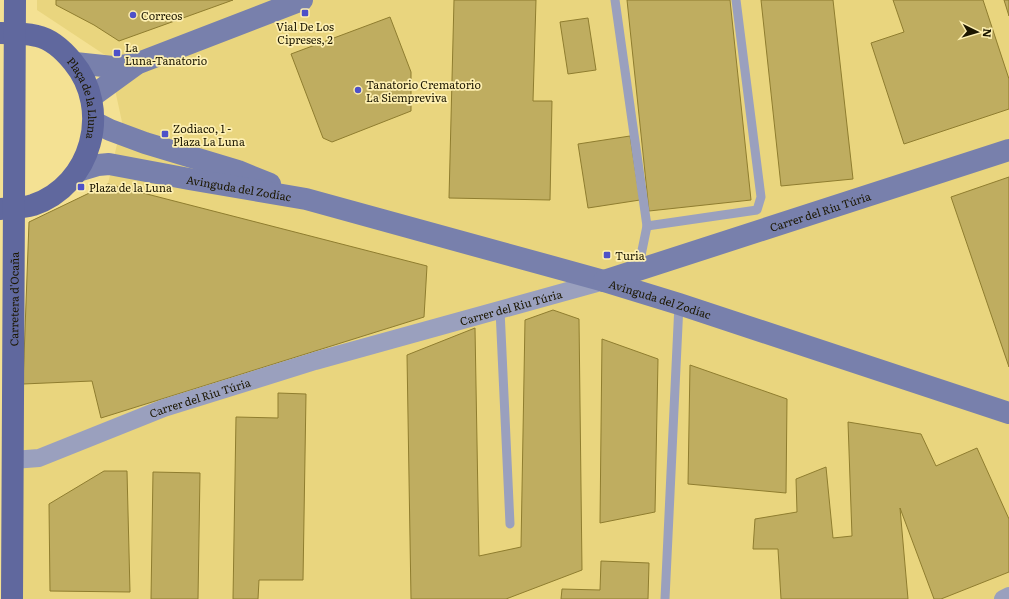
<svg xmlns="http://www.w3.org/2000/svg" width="1009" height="599" font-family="Literata,serif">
  <rect width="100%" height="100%" fill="#f4e193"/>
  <path fill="#e9d57e" d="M37 0H1009V599H23L22 436 29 222 108 184 122 122 108 57 37 10Z"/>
  <g fill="#bfad60" stroke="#8f7d2f">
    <path d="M56 0H233L119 41 94 25 56 5Z"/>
    <path d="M454 0H536L533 101H552L550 200 449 198Z"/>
    <path d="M627 0H730L751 200 649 211Z"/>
    <path d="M761 0H833L853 179 781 186Z"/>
    <path d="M893 0H983L1009 79V109L904 144 871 43 904 32Z"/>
    <path d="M1004 0H1009V16Z"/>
    <path d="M390 17 411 72V111L332 142 323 138 291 54Z"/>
    <path d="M588 18 596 70 568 74 560 22Z"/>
    <path d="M630 136 640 200 588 208 578 144Z"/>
    <path d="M1009 177V367L951 197Z"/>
    <path d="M108 184 427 266 424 317 101 418 92 381 23 384 29 222Z"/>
    <path d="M553 310 579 319 582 570 506 599H411L407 355 475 328 479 556 521 547 525 320Z"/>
    <path d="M602 339 658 359 655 512 600 523Z"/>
    <path d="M690 365 787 399 786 493 688 484Z"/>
    <path d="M278 393 306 394 303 580H259L258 599H233L236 417 278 418Z"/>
    <path d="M848 422 921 434 936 466 977 448 1009 519V572L941 599H934L900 508 908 599H781L778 549H753L755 519 797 512 796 479 826 467 833 538 852 536Z"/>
    <path d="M104 471H127L130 592 50 591 49 504Z"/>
    <path d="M153 472 200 473 198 599H151Z"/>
    <path d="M601 561 649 563 648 599H561L562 589 600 590Z"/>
  </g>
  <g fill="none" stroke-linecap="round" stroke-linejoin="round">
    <g stroke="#9aa0be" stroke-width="9">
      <path d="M615 0 647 226 757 210 761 197 736 0"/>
      <path d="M638 270 647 226"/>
      <path d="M500 310 510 524"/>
      <path d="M665 599 679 304"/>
    </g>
    <g stroke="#9aa0be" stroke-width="18">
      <path id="s1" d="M13 460 39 458 164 408 315 361 604 281"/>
      <path d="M1003 599 1009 596"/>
    </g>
    <g stroke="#7880ac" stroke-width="22">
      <path d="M75 63 113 67 136 64 302 0"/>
      <path d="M91 97 135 65"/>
      <path d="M94 122 110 130 145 143 238 171 270 184"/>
      <path id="s2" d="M78 171 98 165 109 164 189 179 306 199 604 281 679 304 1009 413"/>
      <path id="s3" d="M604 281 1009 150"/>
    </g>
    <g stroke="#60689e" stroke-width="22">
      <path id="s4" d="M0 33C12 33 25 33 37 36 51 39 64 51 73 62 112 109 92 185 33 205 23 208 11 208 0 209"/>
      <path id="s5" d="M12 599 15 0"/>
    </g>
  </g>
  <g fill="#4e51c8" stroke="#fdefb1" stroke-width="1.5">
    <rect x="301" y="9" width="8" height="8" rx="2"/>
    <circle cx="133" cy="15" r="4"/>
    <rect x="113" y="49" width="8" height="8" rx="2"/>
    <circle cx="358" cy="90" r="4"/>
    <rect x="161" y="130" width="8" height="8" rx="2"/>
    <rect x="77" y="183" width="8" height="8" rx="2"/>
    <rect x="603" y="251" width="8" height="8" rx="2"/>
  </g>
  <g text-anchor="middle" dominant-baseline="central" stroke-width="3.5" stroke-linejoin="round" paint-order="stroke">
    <g font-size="11" fill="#1b1600" stroke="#fdefb1" text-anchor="start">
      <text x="141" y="15">Correos</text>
      <text x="305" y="26" text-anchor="middle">Vial De Los<tspan x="305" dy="13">Cipreses, 2</tspan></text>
      <text x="125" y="47">La<tspan x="125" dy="13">Luna-Tanatorio</tspan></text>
      <text x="366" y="84">Tanatorio Crematorio<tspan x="366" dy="13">La Siempreviva</tspan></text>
      <text x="173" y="128">Zodiaco, 1 -<tspan x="173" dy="13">Plaza La Luna</tspan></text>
      <text x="89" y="187">Plaza de la Luna</text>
      <text x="615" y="255">Turia</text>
    </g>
    <g font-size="11" fill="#1b1600" stroke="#fdefb1">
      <text stroke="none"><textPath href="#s4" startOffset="121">Plaça de la Lluna</textPath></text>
      <text stroke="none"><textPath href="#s2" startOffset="164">Avinguda del Zodíac</textPath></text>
      <text stroke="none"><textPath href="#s3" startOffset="227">Carrer del Riu Túria</textPath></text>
      <text stroke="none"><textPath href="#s5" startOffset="300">Carretera d'Ocaña</textPath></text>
      <text stroke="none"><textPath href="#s2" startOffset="600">Avinguda del Zodíac</textPath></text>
      <text stroke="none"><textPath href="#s1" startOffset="522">Carrer del Riu Túria</textPath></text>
      <text stroke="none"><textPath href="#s1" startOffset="198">Carrer del Riu Túria</textPath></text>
    </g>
  </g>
  <g transform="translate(977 32) rotate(95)" stroke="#fdefb1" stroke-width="3" paint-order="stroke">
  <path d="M0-3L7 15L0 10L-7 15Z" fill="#1b1600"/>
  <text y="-6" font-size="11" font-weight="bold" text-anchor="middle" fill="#1b1600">N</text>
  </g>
</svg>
